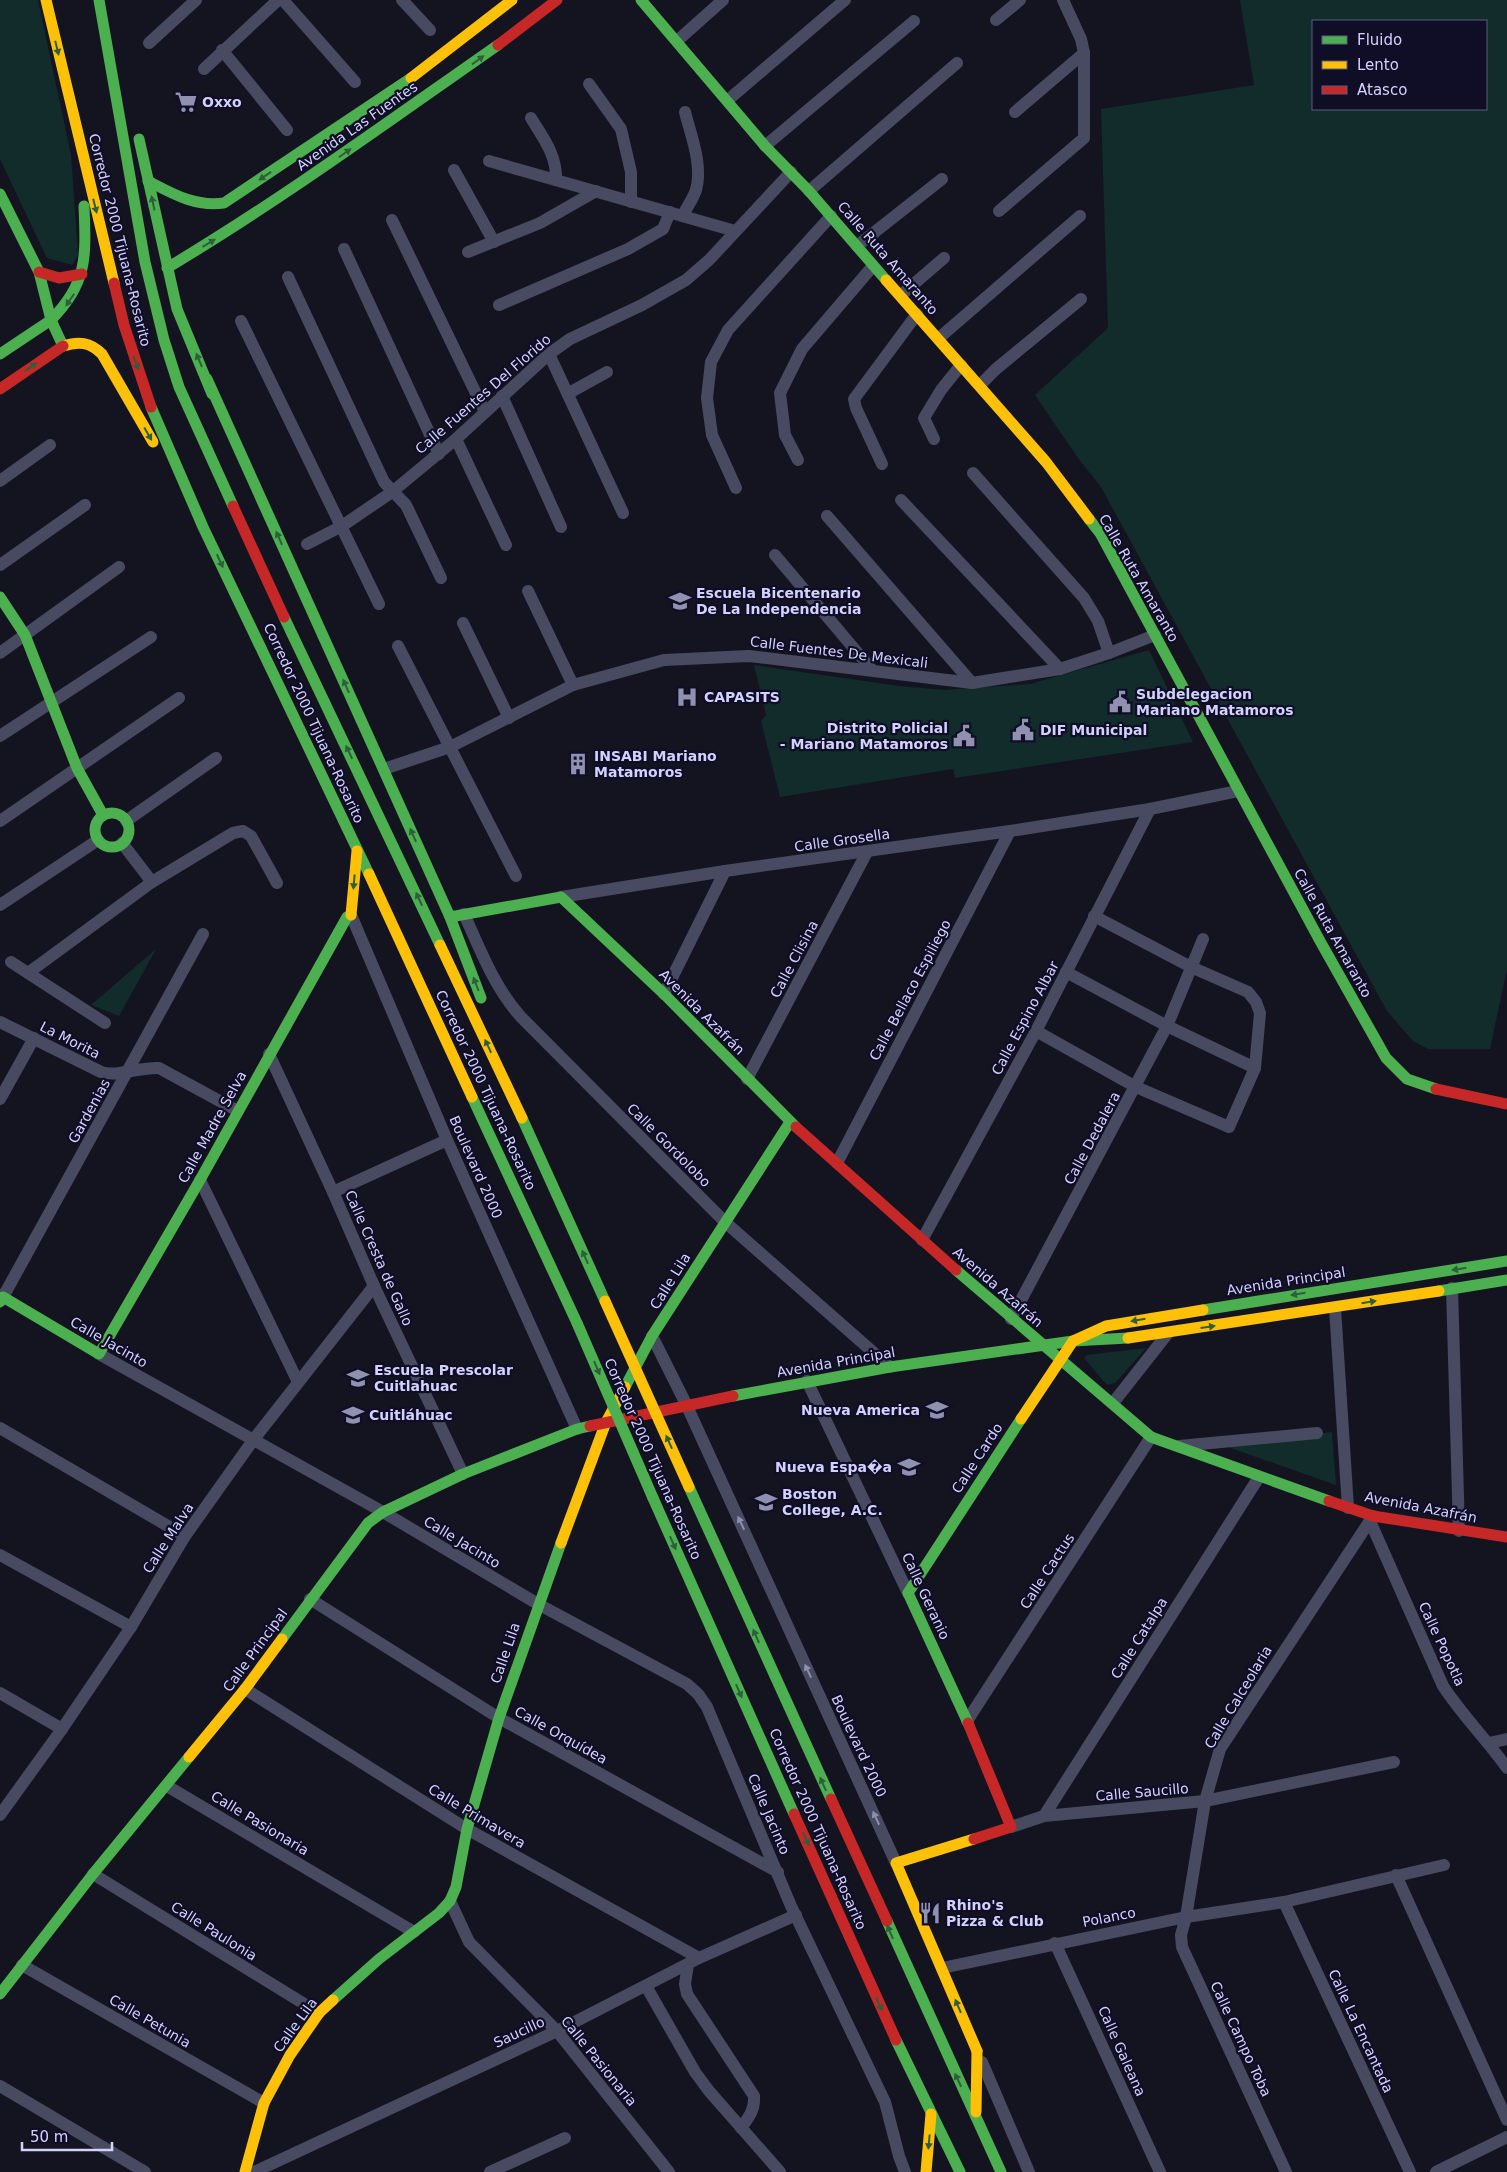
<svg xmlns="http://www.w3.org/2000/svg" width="1507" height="2172" font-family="'DejaVu Sans',sans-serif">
  <rect width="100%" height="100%" fill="#141420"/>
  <g fill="#112c2a" fill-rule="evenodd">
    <path d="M0 0H38L71 155 78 255 72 265 47 258 0 159Z"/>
    <path d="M1240 0H1507V969L1490 1049H1428L1413 1041 1387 1011 1101 487 1078 458 1035 395 1108 328 1101 109 1254 85ZM1313 21H1486V109H1313Z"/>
    <path d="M1149 650 1193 742 955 778 953 769 780 797 761 721 766 715 754 665 899 686 945 690 1030 684Z"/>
    <path d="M156 949 119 1016 91 1005Z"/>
    <path d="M1146 1348 1115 1383 1107 1385 1084 1358 1087 1355Z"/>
    <path d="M1332 1432 1336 1485 1222 1445Z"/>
  </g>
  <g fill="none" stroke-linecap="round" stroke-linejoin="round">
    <g stroke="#484a61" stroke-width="12">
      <path d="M283 0 355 82"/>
      <path d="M402 0 430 30"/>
      <path d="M996 20 1020 0"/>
      <path d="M677 41 723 0"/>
      <path d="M149 43 196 0"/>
      <path d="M222 50 287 130"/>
      <path d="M204 69 278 0"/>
      <path d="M589 84 621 129 631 172V202"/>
      <path d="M728 100 845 0"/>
      <path d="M1015 112 1084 53"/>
      <path d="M531 118C543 138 557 155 556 180"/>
      <path d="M765 146 914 21"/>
      <path d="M489 161 735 231"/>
      <path d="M454 170 494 242"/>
      <path d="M809 191 957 63"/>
      <path d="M999 211 1084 138V53L1081 39 1063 0"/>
      <path d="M683 215C687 207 693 199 696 190 703 165 691 136 685 112"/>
      <path d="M392 220 485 412"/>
      <path d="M857 246 942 179"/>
      <path d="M344 249 439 454"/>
      <path d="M468 252 540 223 596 191"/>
      <path d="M288 277 384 482 406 505 441 578"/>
      <path d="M901 295 944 258"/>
      <path d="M499 305 628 249 663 229 670 212"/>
      <path d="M241 321 379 604"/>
      <path d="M939 338 1080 216"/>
      <path d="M549 354 623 513"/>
      <path d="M980 385 996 369 1081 299"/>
      <path d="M569 393 607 372"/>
      <path d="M502 396 561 527"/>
      <path d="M456 439 506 545"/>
      <path d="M934 439 924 418 941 390 961 365"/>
      <path d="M798 460 785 435 780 393 802 349 873 266"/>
      <path d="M882 464 856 408 854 399 917 314"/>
      <path d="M973 473 1084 598 1098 621 1109 653"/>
      <path d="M0 481 50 445"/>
      <path d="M736 488 712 435 707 398 711 362 728 330 831 216"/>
      <path d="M901 500 1060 669"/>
      <path d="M827 516 972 683"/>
      <path d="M307 544 342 526 392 492 456 439 549 354 570 339 642 305 686 280 709 260 791 172"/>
      <path d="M775 555 873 671"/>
      <path d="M0 565 85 505"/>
      <path d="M528 591 573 685"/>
      <path d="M463 623 509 718"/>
      <path d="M398 646 516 876"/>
      <path d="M0 653 119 567"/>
      <path d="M0 736 151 637"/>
      <path d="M384 769 450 747 573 685 664 660 749 656 972 683 1060 669 1109 653 1155 635"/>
      <path d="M0 821 179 698"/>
      <path d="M126 821 216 758"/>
      <path d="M122 843 152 882"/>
      <path d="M561 897 725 871 1010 831 1150 809 1238 791"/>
      <path d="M0 905 98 840"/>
      <path d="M464 914C481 951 494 987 521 1017L725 1222 890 1367"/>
      <path d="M351 915 447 1140 577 1429"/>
      <path d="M11 962 105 1023"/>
      <path d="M1066 972 1167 1026 1255 1068"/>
      <path d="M28 973 152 882 233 833 243 831 251 836 277 883"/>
      <path d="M664 994 725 871"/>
      <path d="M0 1022 101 1072C120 1077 139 1067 159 1068L238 1111"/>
      <path d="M1036 1031 1136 1087 1229 1127 1255 1068 1260 1013 1256 1002 1248 992 1191 967 1094 916"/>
      <path d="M269 1054 333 1192 374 1286 463 1474"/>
      <path d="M747 1079 867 852"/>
      <path d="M0 1099 34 1038"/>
      <path d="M837 1163 1010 831"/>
      <path d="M200 1180 298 1382"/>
      <path d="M333 1192 447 1140"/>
      <path d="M922 1240 1036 1031 1150 809"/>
      <path d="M1452 1288 1459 1531"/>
      <path d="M0 1295 3 1297 203 934"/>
      <path d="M1335 1308 1348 1508"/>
      <path d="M1011 1319 1167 1026 1203 939"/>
      <path d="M652 1336 686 1404 896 1863"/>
      <path d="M99 1354 383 1512 538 1604 687 1684 698 1694 707 1707 791 1906 885 2102 899 2156 905 2172"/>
      <path d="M807 1381 908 1593"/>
      <path d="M1113 1403 1168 1333"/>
      <path d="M0 1428 185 1536"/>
      <path d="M1179 1446 1317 1433"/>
      <path d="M1370 1521 1443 1686C1462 1715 1487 1740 1507 1768"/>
      <path d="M0 1555 131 1627"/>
      <path d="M310 1599 499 1718 778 1872"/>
      <path d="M245 1689 467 1829 699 1958"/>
      <path d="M0 1693 62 1729"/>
      <path d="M967 1721 1151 1437"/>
      <path d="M1489 1743 1507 1739"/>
      <path d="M167 1786 414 1932"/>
      <path d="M0 1815 62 1729 131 1627 185 1536 254 1439 374 1286"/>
      <path d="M1044 1816 1259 1477"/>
      <path d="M1011 1827 1044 1816 1205 1801 1394 1762"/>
      <path d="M93 1874 319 2013"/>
      <path d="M1396 1875 1507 2120"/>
      <path d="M450 1901 469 1942 557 2031 669 2172"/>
      <path d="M1284 1902 1410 2172"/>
      <path d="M1055 1943 1160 2172"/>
      <path d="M688 1964 685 1984 687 1994 754 2096C755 2110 749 2117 741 2128"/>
      <path d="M22 1965 264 2103"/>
      <path d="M942 1968 1186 1917 1284 1902 1444 1865"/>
      <path d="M646 1986 695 2072 709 2091 780 2172"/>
      <path d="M982 2062 1029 2172"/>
      <path d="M0 2086 145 2172"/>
      <path d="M254 2172 557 2031 699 1958 796 1915"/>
      <path d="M490 2172 565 2138"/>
      <path d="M1286 2172 1182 1947 1181 1935 1186 1917 1205 1801 1220 1749 1373 1516"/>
      <path d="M1436 2172 1507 2137"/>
    </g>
    <g stroke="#4caf50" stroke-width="11">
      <path d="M99 0 145 262 164 340 179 387 233 506"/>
      <path d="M641 0 765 146 809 191 886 280"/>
      <path d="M139 139 177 309 212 394"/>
      <path d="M148 181C173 194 195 207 224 203L411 78"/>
      <path d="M0 194 39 272 51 320 63 346"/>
      <path d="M167 268C281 200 389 121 498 45"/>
      <path d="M51 320C88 283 86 256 84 206"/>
      <path d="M0 354 51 320"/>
      <path d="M207 379 450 917 481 998"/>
      <path d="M151 407 203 527 369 874"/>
      <path d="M1089 519 1100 533 1320 941 1386 1058 1407 1079 1436 1089"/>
      <path d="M0 597 25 635 77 768 103 815"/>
      <path d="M284 617 440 945"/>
      <circle cx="112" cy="830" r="17"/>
      <path d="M450 917 561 897 664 994 796 1127"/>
      <path d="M472 1097 577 1323"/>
      <path d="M522 1118 605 1301"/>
      <path d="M956 1270 1151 1437 1329 1501"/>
      <path d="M1439 1291 1507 1280"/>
      <path d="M0 1302 3 1297 99 1354 200 1180 347 917 351 915"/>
      <path d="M1203 1310 1507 1261"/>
      <path d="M625 1387 652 1336 790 1122"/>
      <path d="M733 1396 890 1367 1073 1341 1128 1338"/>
      <path d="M689 1487 831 1799"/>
      <path d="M653 1498 794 1814"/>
      <path d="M282 1639 368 1523 383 1512 463 1474 577 1429 590 1426"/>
      <path d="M968 1723 908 1593 1021 1419"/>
      <path d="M887 1921 1001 2172"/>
      <path d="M0 1994 93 1874 189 1757"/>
      <path d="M333 2000 379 1959 439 1913 450 1901 456 1887 467 1829 499 1718 561 1543"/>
      <path d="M896 2040 960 2172"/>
    </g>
    <g stroke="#ffc107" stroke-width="11">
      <path d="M46 0 114 283"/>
      <path d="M411 78 512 0"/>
      <path d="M886 280 1046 462 1089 519"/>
      <path d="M63 346C79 341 90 342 102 354L153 442"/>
      <path d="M369 874 472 1097"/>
      <path d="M351 915 357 851"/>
      <path d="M440 945 522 1118"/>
      <path d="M1128 1338 1439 1291"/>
      <path d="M1021 1419 1073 1341 1106 1326 1203 1310"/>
      <path d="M561 1543 606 1422 625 1387"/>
      <path d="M189 1757 245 1689 282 1639"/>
      <path d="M974 1839 896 1863 977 2051"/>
      <path d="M976 2112 977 2051"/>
      <path d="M245 2172 264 2103 290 2055 319 2013 333 2000"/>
      <path d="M926 2172 931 2114"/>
    </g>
    <g stroke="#c62828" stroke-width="11">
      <path d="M498 45 557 0"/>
      <path d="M39 272 59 278 82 274"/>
      <path d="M114 283 124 325 151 407"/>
      <path d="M0 389 63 346"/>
      <path d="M233 506 284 617"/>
      <path d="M1436 1089 1507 1104"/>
      <path d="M796 1127 956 1270"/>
      <path d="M590 1426 733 1396"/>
      <path d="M1329 1501 1373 1516 1507 1537"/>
      <path d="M968 1723 1011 1827 974 1839"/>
      <path d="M831 1799 887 1921"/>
      <path d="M794 1814 896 2040"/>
    </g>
    <path stroke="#4caf50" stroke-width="11" d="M577 1323 653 1498"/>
    <path stroke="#ffc107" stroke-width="11" d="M605 1301 689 1487"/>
  </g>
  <defs><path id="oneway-solid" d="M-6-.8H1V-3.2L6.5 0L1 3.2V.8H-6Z" transform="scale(1.25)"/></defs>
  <g fill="#2e5e3b">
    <use href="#oneway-solid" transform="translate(57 48) rotate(76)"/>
    <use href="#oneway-solid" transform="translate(478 60) rotate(-36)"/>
    <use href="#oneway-solid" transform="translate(345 153) rotate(-35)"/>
    <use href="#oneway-solid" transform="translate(265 176) rotate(146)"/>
    <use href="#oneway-solid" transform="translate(153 203) rotate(-102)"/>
    <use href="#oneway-solid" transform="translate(95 206) rotate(76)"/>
    <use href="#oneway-solid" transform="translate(209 243) rotate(-31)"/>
    <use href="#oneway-solid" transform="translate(70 300) rotate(124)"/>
    <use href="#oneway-solid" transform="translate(199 360) rotate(-113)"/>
    <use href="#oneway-solid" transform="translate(136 363) rotate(71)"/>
    <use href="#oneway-solid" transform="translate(31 367) rotate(-34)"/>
    <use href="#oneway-solid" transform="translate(148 434) rotate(60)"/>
    <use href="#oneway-solid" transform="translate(279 538) rotate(-114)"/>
    <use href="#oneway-solid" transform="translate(220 561) rotate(65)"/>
    <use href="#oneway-solid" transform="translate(346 686) rotate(-114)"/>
    <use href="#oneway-solid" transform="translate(349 752) rotate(-115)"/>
    <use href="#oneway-solid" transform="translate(413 835) rotate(-114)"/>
    <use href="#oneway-solid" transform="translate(354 882) rotate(95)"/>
    <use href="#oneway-solid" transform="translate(419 899) rotate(-115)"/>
    <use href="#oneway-solid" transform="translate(476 984) rotate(-111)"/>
    <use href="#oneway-solid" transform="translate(488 1046) rotate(-115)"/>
    <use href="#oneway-solid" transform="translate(585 1257) rotate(-114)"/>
    <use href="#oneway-solid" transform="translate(1459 1269) rotate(171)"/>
    <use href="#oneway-solid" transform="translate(1298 1294) rotate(171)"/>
    <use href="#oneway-solid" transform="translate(1369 1302) rotate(-9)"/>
    <use href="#oneway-solid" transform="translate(1138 1320) rotate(170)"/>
    <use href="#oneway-solid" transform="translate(1208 1327) rotate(-8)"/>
    <use href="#oneway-solid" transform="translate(597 1368) rotate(67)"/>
    <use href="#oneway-solid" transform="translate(669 1442) rotate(-114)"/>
    <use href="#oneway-solid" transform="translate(673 1543) rotate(66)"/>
    <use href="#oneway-solid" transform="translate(756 1636) rotate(-114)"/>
    <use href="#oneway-solid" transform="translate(739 1691) rotate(66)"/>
    <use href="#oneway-solid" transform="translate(823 1784) rotate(-114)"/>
    <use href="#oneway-solid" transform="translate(806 1839) rotate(66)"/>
    <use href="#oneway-solid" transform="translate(890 1932) rotate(-114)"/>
    <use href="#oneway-solid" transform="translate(879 2004) rotate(65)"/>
    <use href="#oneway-solid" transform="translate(958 2006) rotate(-113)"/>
    <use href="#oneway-solid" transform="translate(958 2080) rotate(-115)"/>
    <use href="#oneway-solid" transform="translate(929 2142) rotate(95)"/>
  </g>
  <g fill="#8e8eb0">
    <use href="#oneway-solid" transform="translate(741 1523) rotate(-115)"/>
    <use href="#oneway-solid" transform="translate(808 1671) rotate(-115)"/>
    <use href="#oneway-solid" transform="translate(876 1818) rotate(-115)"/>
  </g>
  <defs>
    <g id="supermarket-bare" transform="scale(1.725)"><path d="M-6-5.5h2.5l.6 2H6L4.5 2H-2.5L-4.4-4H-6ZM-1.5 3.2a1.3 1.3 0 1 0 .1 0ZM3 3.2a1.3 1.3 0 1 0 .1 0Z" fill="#9090b1" stroke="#0f0e26" stroke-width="2.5" paint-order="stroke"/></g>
    <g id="school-bare" transform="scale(1.725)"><path d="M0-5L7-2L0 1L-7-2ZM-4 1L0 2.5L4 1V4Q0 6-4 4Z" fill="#9090b1" stroke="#0f0e26" stroke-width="2.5" paint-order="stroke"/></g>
    <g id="hospital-bare" transform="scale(1.725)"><path d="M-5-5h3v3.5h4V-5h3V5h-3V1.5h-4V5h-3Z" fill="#9090b1" stroke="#0f0e26" stroke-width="2.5" paint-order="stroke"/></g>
    <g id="civic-bare" transform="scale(1.725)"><path d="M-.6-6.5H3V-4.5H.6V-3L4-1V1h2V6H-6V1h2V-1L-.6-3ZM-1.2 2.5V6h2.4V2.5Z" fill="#9090b1" stroke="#0f0e26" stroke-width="2.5" paint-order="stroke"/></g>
    <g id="building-bare" transform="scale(1.725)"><path d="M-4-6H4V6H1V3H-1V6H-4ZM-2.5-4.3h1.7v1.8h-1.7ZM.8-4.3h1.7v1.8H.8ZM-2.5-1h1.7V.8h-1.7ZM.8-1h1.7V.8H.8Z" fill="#9090b1" stroke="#0f0e26" stroke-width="2.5" paint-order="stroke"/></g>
    <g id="restaurant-bare" transform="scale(1.725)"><path d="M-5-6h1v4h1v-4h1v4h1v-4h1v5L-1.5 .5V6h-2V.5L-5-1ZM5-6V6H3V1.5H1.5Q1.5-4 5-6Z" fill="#9090b1" stroke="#0f0e26" stroke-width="2.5" paint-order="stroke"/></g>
  </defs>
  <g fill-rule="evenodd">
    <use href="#supermarket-bare" x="186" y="102"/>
    <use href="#school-bare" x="680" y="601"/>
    <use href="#hospital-bare" x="687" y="697"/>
    <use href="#civic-bare" x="1120" y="702"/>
    <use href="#civic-bare" x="1023" y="730"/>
    <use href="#civic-bare" x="964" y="736"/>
    <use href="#building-bare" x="578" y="764"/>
    <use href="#school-bare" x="358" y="1378"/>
    <use href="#school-bare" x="937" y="1410"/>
    <use href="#school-bare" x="353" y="1415"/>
    <use href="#school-bare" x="909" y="1467"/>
    <use href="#school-bare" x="766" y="1502"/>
    <use href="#restaurant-bare" x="930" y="1913"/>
  </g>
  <g text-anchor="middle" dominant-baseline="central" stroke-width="4.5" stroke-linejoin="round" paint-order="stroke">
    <g font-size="14" font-weight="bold" fill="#d3d2ff" stroke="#0f0e26" text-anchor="start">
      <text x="202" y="102">Oxxo</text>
      <text x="696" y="593">Escuela Bicentenario<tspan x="696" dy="16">De La Independencia</tspan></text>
      <text x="1136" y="694">Subdelegacion<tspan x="1136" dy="16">Mariano Matamoros</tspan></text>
      <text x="704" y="697">CAPASITS</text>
      <text x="948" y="728" text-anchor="end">Distrito Policial<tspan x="948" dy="16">- Mariano Matamoros</tspan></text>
      <text x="1040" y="730">DIF Municipal</text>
      <text x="594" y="756">INSABI Mariano<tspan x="594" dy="16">Matamoros</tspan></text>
      <text x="374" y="1370">Escuela Prescolar<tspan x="374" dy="16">Cuitlahuac</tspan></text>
      <text x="920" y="1410" text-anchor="end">Nueva America</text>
      <text x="369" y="1415">Cuitláhuac</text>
      <text x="892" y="1467" text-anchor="end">Nueva Espa�a</text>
      <text x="782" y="1494">Boston<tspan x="782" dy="16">College, A.C.</tspan></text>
      <text x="946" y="1905">Rhino's<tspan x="946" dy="16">Pizza &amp; Club</tspan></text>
    </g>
    <g font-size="14" fill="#d3d2ff" stroke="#0f0e26">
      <text transform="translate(357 126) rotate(-35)">Avenida Las Fuentes</text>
      <text transform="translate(120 240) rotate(76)">Corredor 2000 Tijuana-Rosarito</text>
      <text transform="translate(888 258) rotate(49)">Calle Ruta Amaranto</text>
      <text transform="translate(483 394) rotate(-41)">Calle Fuentes Del Florido</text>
      <text transform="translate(1139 578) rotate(60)">Calle Ruta Amaranto</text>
      <text transform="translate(839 652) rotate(7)">Calle Fuentes De Mexicali</text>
      <text transform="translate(314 723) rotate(65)">Corredor 2000 Tijuana-Rosarito</text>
      <text transform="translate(842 840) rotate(-8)">Calle Grosella</text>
      <text transform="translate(1333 933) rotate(61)">Calle Ruta Amaranto</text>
      <text transform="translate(794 959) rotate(-62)">Calle Clisina</text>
      <text transform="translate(910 990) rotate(-62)">Calle Bellaco Espiliego</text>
      <text transform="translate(702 1012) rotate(45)">Avenida Azafrán</text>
      <text transform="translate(1025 1018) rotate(-62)">Calle Espino Albar</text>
      <text transform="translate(70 1040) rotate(27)">La Morita</text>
      <text transform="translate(486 1090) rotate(65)">Corredor 2000 Tijuana-Rosarito</text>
      <text transform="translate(89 1111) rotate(-61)">Gardenias</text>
      <text transform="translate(212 1127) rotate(-61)">Calle Madre Selva</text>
      <text transform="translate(1092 1138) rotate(-62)">Calle Dedalera</text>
      <text transform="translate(669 1145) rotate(45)">Calle Gordolobo</text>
      <text transform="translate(476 1167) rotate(66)">Boulevard 2000</text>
      <text transform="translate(379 1258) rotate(66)">Calle Cresta de Gallo</text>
      <text transform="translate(670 1281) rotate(-58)">Calle Lila</text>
      <text transform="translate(1286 1281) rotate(-9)">Avenida Principal</text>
      <text transform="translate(998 1287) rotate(41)">Avenida Azafrán</text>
      <text transform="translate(109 1342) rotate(30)">Calle Jacinto</text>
      <text transform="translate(836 1362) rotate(-10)">Avenida Principal</text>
      <text transform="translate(977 1458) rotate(-57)">Calle Cardo</text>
      <text transform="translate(653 1459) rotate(66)">Corredor 2000 Tijuana-Rosarito</text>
      <text transform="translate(1421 1507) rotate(11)">Avenida Azafrán</text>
      <text transform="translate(168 1538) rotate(-57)">Calle Malva</text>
      <text transform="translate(462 1542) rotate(31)">Calle Jacinto</text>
      <text transform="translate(1047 1571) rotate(-57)">Calle Cactus</text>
      <text transform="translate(926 1596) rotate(65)">Calle Geranio</text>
      <text transform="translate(1139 1638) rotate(-58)">Calle Catalpa</text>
      <text transform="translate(1442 1644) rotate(65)">Calle Popotla</text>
      <text transform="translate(255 1650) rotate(-54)">Calle Principal</text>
      <text transform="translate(505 1653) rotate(-71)">Calle Lila</text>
      <text transform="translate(1238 1697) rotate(-59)">Calle Calceolaria</text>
      <text transform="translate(561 1735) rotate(29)">Calle Orquídea</text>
      <text transform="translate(859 1746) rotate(65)">Boulevard 2000</text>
      <text transform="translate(1142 1792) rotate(-5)">Calle Saucillo</text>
      <text transform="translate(769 1814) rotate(67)">Calle Jacinto</text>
      <text transform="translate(477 1816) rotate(31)">Calle Primavera</text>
      <text transform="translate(260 1823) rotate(31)">Calle Pasionaria</text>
      <text transform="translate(818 1829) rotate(66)">Corredor 2000 Tijuana-Rosarito</text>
      <text transform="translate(1109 1917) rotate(-11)">Polanco</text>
      <text transform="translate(214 1931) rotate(32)">Calle Paulonia</text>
      <text transform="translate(150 2021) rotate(30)">Calle Petunia</text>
      <text transform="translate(295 2025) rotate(-54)">Calle Lila</text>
      <text transform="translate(1361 2031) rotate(65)">Calle La Encantada</text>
      <text transform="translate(519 2032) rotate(-25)">Saucillo</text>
      <text transform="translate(1241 2039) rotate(65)">Calle Campo Toba</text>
      <text transform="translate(1122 2051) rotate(66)">Calle Galeana</text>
      <text transform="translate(599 2061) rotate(51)">Calle Pasionaria</text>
    </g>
  </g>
  <rect x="1312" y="20" width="175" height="90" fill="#0f0e26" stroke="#5d5c7d"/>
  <rect x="1322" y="36" width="25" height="8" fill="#4caf50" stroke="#5d5c7d"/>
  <text x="1357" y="45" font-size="15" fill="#d3d2ff">Fluido</text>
  <rect x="1322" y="61" width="25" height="8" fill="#ffc107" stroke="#5d5c7d"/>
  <text x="1357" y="70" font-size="15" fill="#d3d2ff">Lento</text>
  <rect x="1322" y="86" width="25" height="8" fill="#c62828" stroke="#5d5c7d"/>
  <text x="1357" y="95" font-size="15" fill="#d3d2ff">Atasco</text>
  <path d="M22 2142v8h90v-8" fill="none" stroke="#d3d2ff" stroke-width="2.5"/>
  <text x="30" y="2142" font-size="15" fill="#d3d2ff" stroke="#0f0e26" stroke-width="4" paint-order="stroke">50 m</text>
</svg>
